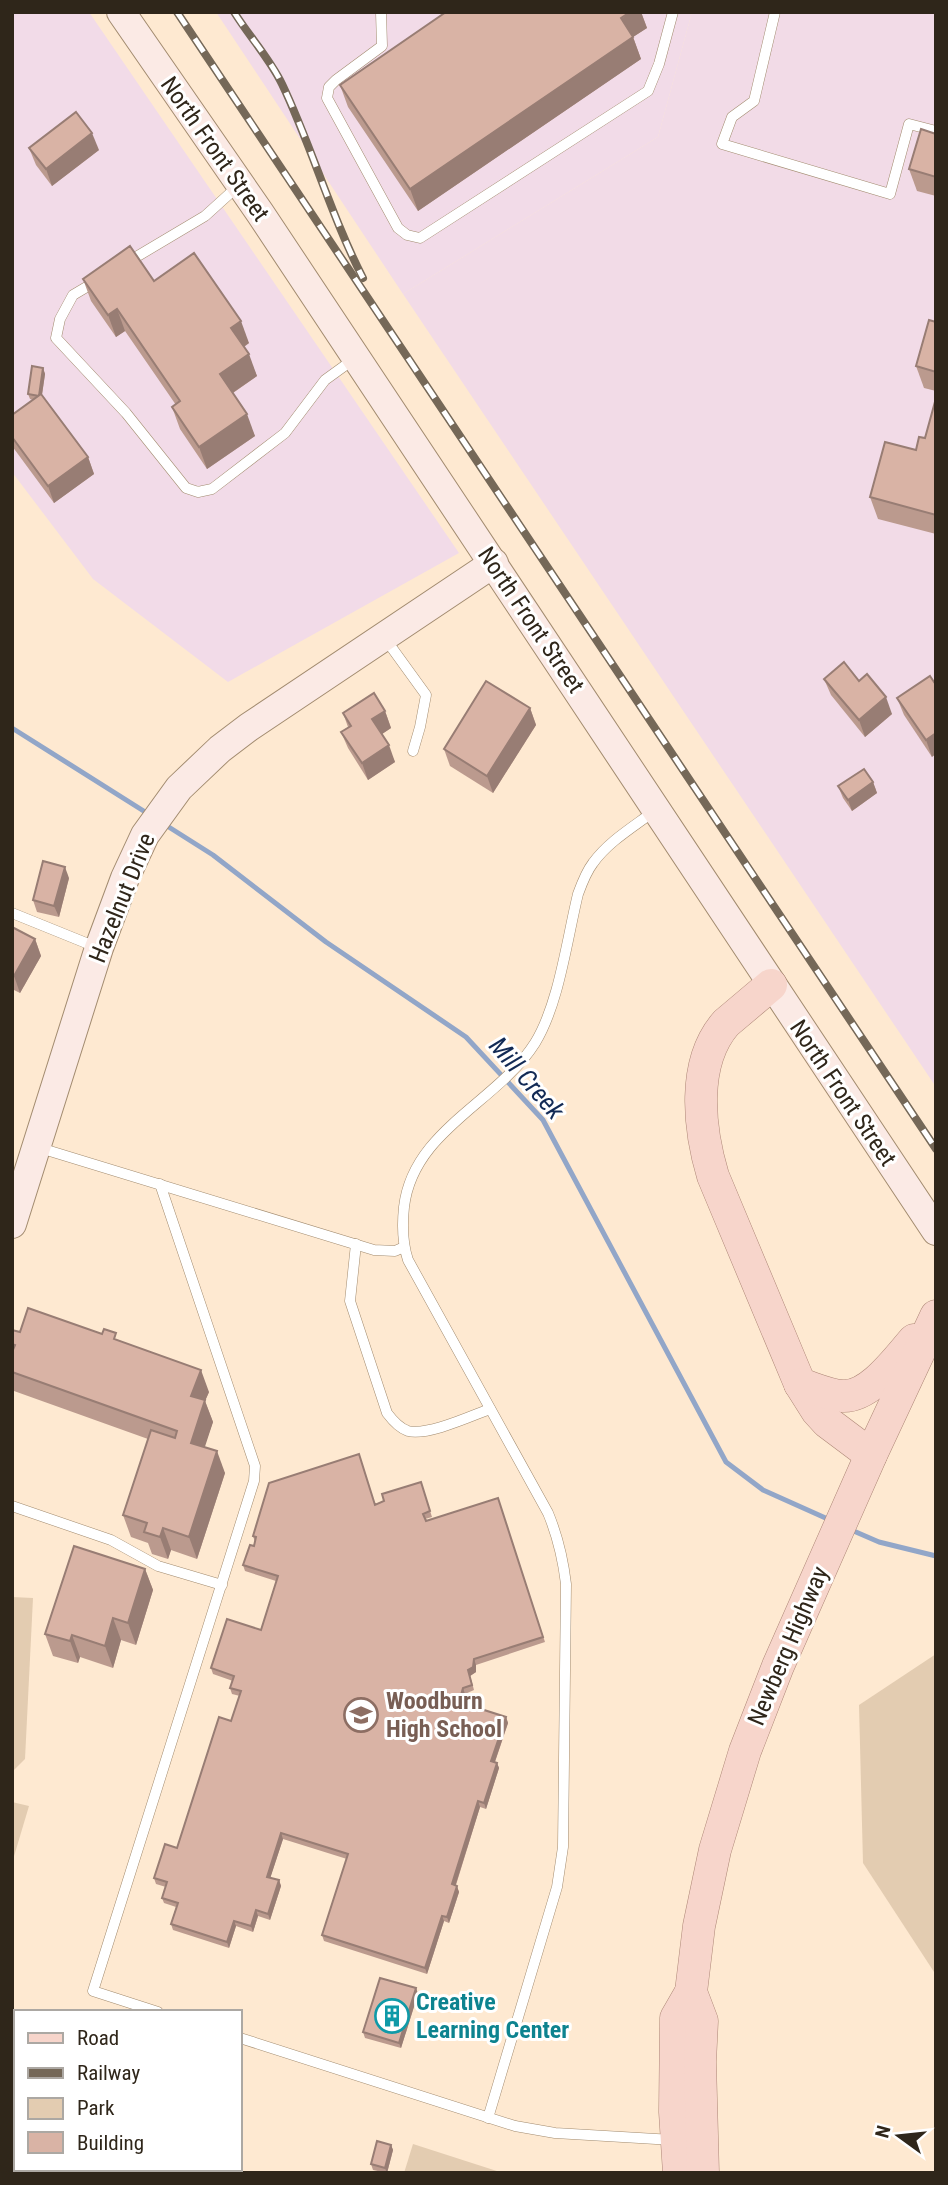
<svg xmlns="http://www.w3.org/2000/svg" width="948" height="2185" font-family="'Roboto Condensed',sans-serif">
  <rect width="100%" height="100%" fill="#fee9d1"/>
  <path fill="#f2dbe7" d="M692 12H936V1087L403 294 658 137Z"/>
  <g fill="#f2dbe8">
    <path d="M12 12H89L459 553 228 682 93 579 12 472Z"/>
    <path d="M216 12H692L658 137 403 294Z"/>
  </g>
  <g fill="#e3ccb1">
    <path d="M12 1597 33 1598 25 1759 12 1772Z"/>
    <path d="M936 1654V1975L863 1863 859 1705Z"/>
    <path d="M12 1802 29 1806 12 1863Z"/>
    <path d="M413 2144 503 2173H404Z"/>
  </g>
  <g fill="none" stroke-linecap="round" stroke-linejoin="round">
    <g stroke="#92a6c8" stroke-width="5">
      <path d="M12 728 150 815"/>
      <path d="M164 824 213 855 326 942 466 1037 543 1120 726 1462 763 1490 830 1520"/>
      <path d="M849 1529 879 1542 936 1556"/>
    </g>
    <g stroke="#a28b6f" stroke-width="11">
      <g id="lane">
        <path d="M381 12 382 46 336 80 329 87 327 98 398 228 407 235 420 238 648 91 659 64 673 12"/>
        <path d="M775 12 754 101 732 117 722 144 890 194 909 124 936 131"/>
        <path d="M126 263 205 216 237 187"/>
        <path d="M95 282 73 295 60 319 56 338 126 413 186 488 198 492 212 489 285 433 325 380 354 359"/>
        <path d="M384 637 426 695 420 727 413 751"/>
        <path d="M12 913 96 947"/>
        <path d="M40 1148 374 1250 395 1251 404 1247"/>
        <path d="M356 1244 350 1301 387 1413C393 1421 399 1428 408 1431 428 1436 471 1416 490 1409"/>
        <path d="M12 1506 111 1540 158 1566 222 1585"/>
        <path d="M158 2012 93 1991 254 1481 255 1466 160 1184"/>
        <path d="M240 2038 515 2126 555 2133 673 2140"/>
        <path d="M488 2118 557 1887 563 1847 566 1584C563 1559 558 1537 548 1513L408 1260C402 1242 402 1226 404 1207 413 1130 497 1103 535 1043 559 1004 567 939 578 894 582 883 586 872 593 863 608 842 633 827 653 812"/>
      </g>
    </g>
    <g stroke="#a28b6f" stroke-width="30">
      <g id="secondary">
        <path d="M121 12 260 213 936 1231"/>
        <path d="M12 1224 99 948 125 878 145 835 179 788 220 749 249 727 494 563"/>
      </g>
    </g>
    <g stroke="#ad8676" stroke-width="33">
      <g id="primary">
        <path d="M771 985 726 1023C691 1063 699 1129 713 1176L800 1384 817 1411 827 1422 871 1455"/>
        <path d="M800 1384C813 1388 828 1395 842 1396 870 1398 898 1358 914 1340"/>
        <path d="M679 2173 675 2112 676 2018 691 1992"/>
        <path d="M703 2173 700 2062 702 2021 691 1992 699 1926 715 1850 745 1751 778 1666 871 1455 936 1316"/>
      </g>
    </g>
    <use href="#lane" stroke="#fff" stroke-width="10"/>
    <use href="#secondary" stroke="#fbeae5" stroke-width="28"/>
    <use href="#primary" stroke="#f7d5cb" stroke-width="32"/>
    <g stroke="#756858" stroke-width="8">
      <g id="rail">
        <path d="M177 12 936 1149"/>
        <path d="M234 12C249 36 270 59 282 84 312 147 331 216 363 278"/>
      </g>
    </g>
    <use href="#rail" stroke="#fff" stroke-width="5" stroke-dasharray="16" stroke-linecap="butt"/>
  </g>
  <g fill="#bb9a8e">
    <path d="M446 12H641L647 28 633 37 641 59 418 211 348 107 340 85Z"/>
    <path d="M936 134V196L917 191 909 169Z"/>
    <path d="M29 148 99 150 52 186 36 165Z"/>
    <path d="M83 279 154 281 249 343 244 347 257 376 233 393 255 436 207 469 180 429 172 407 176 405 125 331 116 337 91 301Z"/>
    <path d="M936 322V391L924 388 916 366Z"/>
    <path d="M43 368 45 374 42 395 88 457 94 474 54 503 12 446V415L33 400 30 399 28 394Z"/>
    <path d="M936 398V534L878 519 870 497 916 450 925 438Z"/>
    <path d="M930 676 932 757 904 715 897 698Z"/>
    <path d="M824 679 859 681 892 714 865 737 831 695Z"/>
    <path d="M530 708 536 725 493 793 450 766 444 749Z"/>
    <path d="M385 711 391 728 382 734 395 762 368 780 348 748 341 732 348 727 343 713Z"/>
    <path d="M873 782 877 793 852 811 843 798 838 786Z"/>
    <path d="M69 878 59 917 37 912 33 900Z"/>
    <path d="M12 927 35 939 41 956 20 993 12 989Z"/>
    <path d="M12 1330 20 1332 119 1340 209 1392 205 1401 213 1422 204 1447 225 1473 197 1559 171 1550 168 1559 152 1554 148 1543 131 1537 123 1515 148 1439 14 1391 12 1386Z"/>
    <path d="M421 1482 432 1517 425 1519 426 1521 498 1498 545 1642 476 1665V1672L470 1676 474 1690 465 1694 462 1703 506 1717 508 1723 495 1762 497 1763 499 1768 486 1809 480 1807 456 1885 459 1892 449 1923 444 1921 427 1974 324 1941 322 1935 347 1859 283 1839 270 1878 279 1880 281 1886 270 1920 258 1916 253 1932 236 1926 229 1948 173 1930 171 1924 176 1907 164 1903 162 1898 166 1887 156 1884 154 1878 177 1848 231 1721 240 1696 232 1694 230 1688 233 1681 213 1674 211 1668 261 1630 276 1581 245 1571 243 1565 255 1542 253 1536 375 1504 384 1501Z"/>
    <path d="M145 1569 153 1590 136 1645 121 1640 113 1668 80 1657 78 1663 53 1656 45 1634Z"/>
    <path d="M416 1988 418 1994 401 2048 365 2038 363 2032Z"/>
    <path d="M391 2145 393 2150 387 2173 373 2170 371 2164Z"/>
  </g>
  <g fill="#987d74">
    <path d="M630 12H641L647 28 633 37 641 59 418 211 410 189Z"/>
    <path d="M92 133 99 150 52 186 46 169Z"/>
    <path d="M117 309 125 331 116 337 108 315Z"/>
    <path d="M241 321 249 343 239 350 231 328Z"/>
    <path d="M249 354 257 376 228 396 220 374Z"/>
    <path d="M43 368 45 374 41 401 39 396Z"/>
    <path d="M247 414 255 436 207 469 199 447Z"/>
    <path d="M88 457 94 474 54 503 48 486Z"/>
    <path d="M886 697 892 714 865 737 859 720Z"/>
    <path d="M530 708 536 725 493 793 487 776Z"/>
    <path d="M385 711 391 728 379 736 372 719Z"/>
    <path d="M936 733V754L932 757 926 740Z"/>
    <path d="M389 745 395 762 368 780 362 763Z"/>
    <path d="M873 782 877 793 852 811 848 800Z"/>
    <path d="M65 867 69 878 59 917 54 906Z"/>
    <path d="M35 939 41 956 20 993 14 976Z"/>
    <path d="M201 1370 209 1392 205 1401 213 1422 199 1465 191 1443V1396Z"/>
    <path d="M217 1451 225 1473 197 1559 189 1537Z"/>
    <path d="M163 1528 171 1550 168 1559 160 1537Z"/>
    <path d="M145 1569 153 1590 136 1645 128 1623Z"/>
    <path d="M113 1618 121 1640 113 1668 105 1646Z"/>
    <path d="M72 1635 80 1657 78 1663 70 1641Z"/>
    <path d="M474 1659 476 1665V1672L470 1676 474 1690 468 1670Z"/>
    <path d="M463 1688 465 1694 461 1708 459 1702Z"/>
    <path d="M506 1717 508 1723 493 1767 491 1761Z"/>
    <path d="M497 1763 499 1768 486 1809 484 1803Z"/>
    <path d="M478 1801 480 1807 454 1890 452 1884Z"/>
    <path d="M281 1833 283 1839 269 1882 267 1877Z"/>
    <path d="M279 1880 281 1886 270 1920 268 1914Z"/>
    <path d="M457 1886 459 1892 449 1923 447 1917Z"/>
    <path d="M256 1910 258 1916 253 1932 251 1926Z"/>
    <path d="M442 1916 444 1921 427 1974 425 1968Z"/>
    <path d="M234 1921 236 1926 229 1948 227 1942Z"/>
    <path d="M416 1988 418 1994 401 2048 399 2043Z"/>
    <path d="M16 2110V2146L12 2157V2121Z"/>
    <path d="M391 2145 393 2150 387 2173 385 2168Z"/>
  </g>
  <g fill="#d9b3a5" stroke="#987d74" stroke-width="2">
    <path d="M446 12H630L621 18 633 37 410 189 340 85Z"/>
    <path d="M76 112 92 133 46 169 29 148Z"/>
    <path d="M921 129 936 134V177L909 169Z"/>
    <path d="M130 246 154 281 194 253 241 321 231 328 249 354 220 374 247 414 199 447 172 407 180 401 117 309 108 315 83 279Z"/>
    <path d="M929 320 936 322V372L916 366Z"/>
    <path d="M32 366 43 368 39 396 28 394Z"/>
    <path d="M41 394 88 457 48 486 12 437V415Z"/>
    <path d="M936 398V515L870 497 885 442 916 450 919 437 925 438Z"/>
    <path d="M844 662 859 681 867 674 886 697 859 720 824 679Z"/>
    <path d="M930 676 936 685V733L926 740 897 698Z"/>
    <path d="M486 681 530 708 487 776 444 749Z"/>
    <path d="M374 693 385 711 372 719 389 745 362 763 341 732 351 726 343 713Z"/>
    <path d="M864 769 873 782 848 800 838 786Z"/>
    <path d="M43 861 65 867 54 906 33 900Z"/>
    <path d="M12 927 35 939 14 976 12 975Z"/>
    <path d="M28 1308 102 1334 104 1329 116 1333 114 1339 201 1370 191 1396 205 1400 191 1443 217 1451 189 1537 163 1528 160 1537 144 1532 147 1523 123 1515 151 1430 175 1438 177 1431 12 1372V1352L15 1345 12 1344V1330L20 1332Z"/>
    <path d="M359 1454 375 1505 384 1501 382 1494 421 1482 430 1511 423 1514 426 1521 498 1498 543 1637 474 1659 473 1667 468 1670 472 1685 463 1688 459 1702 506 1717 491 1761 497 1763 484 1803 478 1801 452 1884 457 1886 447 1917 442 1916 425 1968 322 1935 348 1854 281 1833 267 1877 279 1880 268 1914 256 1910 251 1926 234 1921 227 1942 171 1924 178 1903 162 1898 167 1882 154 1878 165 1844 177 1848 219 1717 231 1721 241 1691 230 1688 234 1676 211 1668 227 1619 261 1630 278 1576 243 1565 250 1545 254 1546 256 1537 253 1536 269 1483Z"/>
    <path d="M74 1546 145 1569 128 1623 113 1618 105 1646 72 1635 70 1641 45 1634Z"/>
    <path d="M380 1978 416 1988 399 2043 363 2032Z"/>
    <path d="M12 2047 16 2048V2110L12 2121Z"/>
    <path d="M377 2141 391 2145 385 2168 371 2164Z"/>
  </g>
  <defs>
    <g id="school-ring" transform="scale(1.75)"><circle r="9.5" fill="#fff" stroke="#8d6e63" stroke-width="1.5"/><path d="M0-5L7-2L0 1L-7-2ZM-4 1L0 2.5L4 1V4Q0 6-4 4Z" fill="#8d6e63"/></g>
    <g id="building-ring" transform="scale(1.75)"><circle r="9.5" fill="#fff" stroke="#0f9aa8" stroke-width="1.5"/><path d="M-4-6H4V6H1V3H-1V6H-4ZM-2.5-4.3h1.7v1.8h-1.7ZM.8-4.3h1.7v1.8H.8ZM-2.5-1h1.7V.8h-1.7ZM.8-1h1.7V.8H.8Z" fill="#0f9aa8"/></g>
  </defs>
  <g fill-rule="evenodd">
    <use href="#school-ring" x="361" y="1715"/>
    <use href="#building-ring" x="392" y="2016"/>
  </g>
  <g text-anchor="middle" dominant-baseline="central" stroke-width="6" stroke-linejoin="round" paint-order="stroke">
    <g font-size="24" fill="#2f261a" stroke="#fff">
      <text transform="translate(215 149) rotate(55)">North Front Street</text>
      <text transform="translate(531 620) rotate(56)">North Front Street</text>
      <text transform="translate(122 898) rotate(-68)">Hazelnut Drive</text>
      <text transform="translate(843 1093) rotate(56)">North Front Street</text>
      <text transform="translate(788 1646) rotate(-67)">Newberg Highway</text>
    </g>
    <g font-size="24" font-weight="bold" fill="#785e54" stroke="#fff" text-anchor="start">
      <text x="386" y="1701">Woodburn<tspan x="386" dy="28">High School</tspan></text>
    </g>
    <g font-size="24" font-weight="bold" fill="#0d838f" stroke="#fff" text-anchor="start">
      <text x="416" y="2002">Creative<tspan x="416" dy="28">Learning Center</tspan></text>
    </g>
    <g font-size="26" font-style="italic" fill="#122a55" stroke="#fff">
      <text transform="translate(527 1078) rotate(49)">Mill Creek</text>
    </g>
  </g>
  <rect width="948" height="2185" fill="none" stroke="#2f261a" stroke-width="28"/>
  <rect x="14" y="2010" width="228" height="161" fill="#ffffff" stroke="#aca8a3" stroke-width="2"/>
  <rect x="28" y="2033" width="35" height="10" fill="#f7d5cb" stroke="#aca8a3" stroke-width="2"/>
  <text x="77" y="2045" font-size="21" fill="#2f261a">Road</text>
  <rect x="28" y="2068" width="35" height="10" fill="#756858" stroke="#aca8a3" stroke-width="2"/>
  <text x="77" y="2080" font-size="21" fill="#2f261a">Railway</text>
  <rect x="28" y="2098" width="35" height="21" fill="#e3ccb1" stroke="#aca8a3" stroke-width="2"/>
  <text x="77" y="2115" font-size="21" fill="#2f261a">Park</text>
  <rect x="28" y="2132" width="35" height="21" fill="#d9b3a5" stroke="#aca8a3" stroke-width="2"/>
  <text x="77" y="2150" font-size="21" fill="#2f261a">Building</text>
  <g transform="translate(899 2136) rotate(285)" stroke="#ffffff" stroke-width="5" paint-order="stroke">
  <path d="M0-5L12 26L0 18L-12 26Z" fill="#2f261a"/>
  <text y="-10" font-size="19" font-weight="bold" text-anchor="middle" fill="#2f261a">N</text>
  </g>
</svg>
